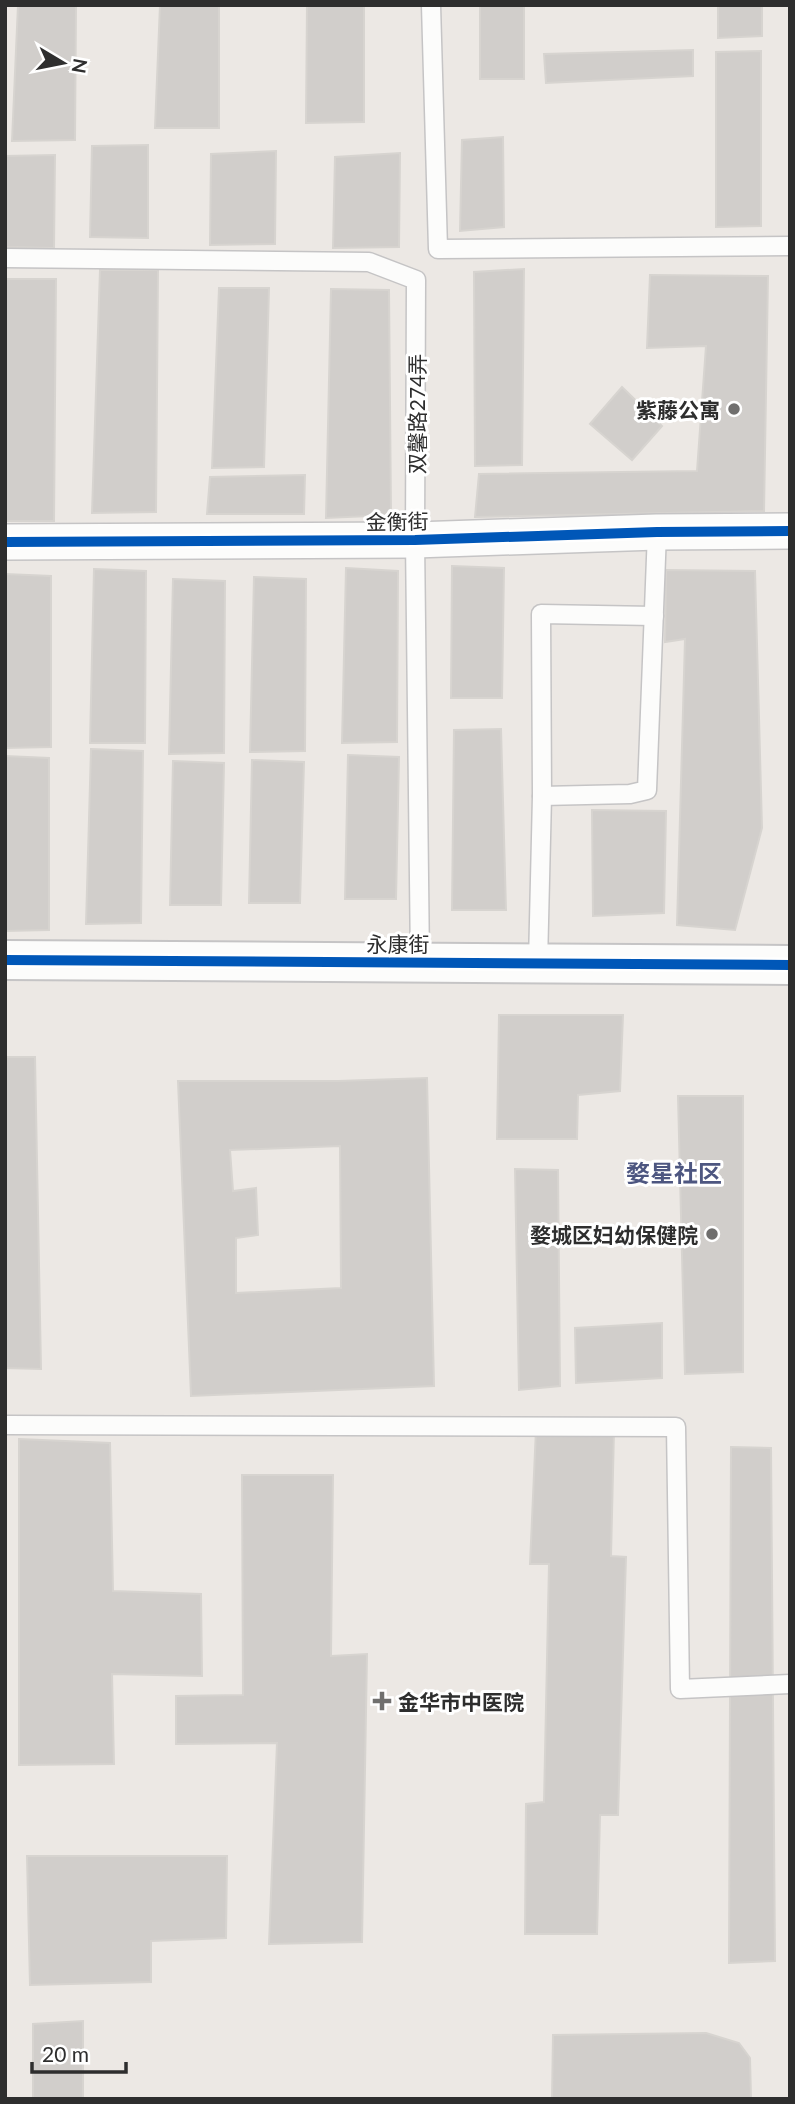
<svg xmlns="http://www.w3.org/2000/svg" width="795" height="2104" font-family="Lato,'Noto Sans SC',sans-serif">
  <rect width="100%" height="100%" fill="#ece8e4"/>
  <g fill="#d1cecb" stroke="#d7d4d0" stroke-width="2" fill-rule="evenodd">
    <path d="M18 5H76L75 140 12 141Z"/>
    <path d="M160 5H219V128H155Z"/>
    <path d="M307 5H364V122L306 123Z"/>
    <rect x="480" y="5" width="44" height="74"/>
    <path d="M718 5H762V36L718 38Z"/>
    <path d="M693 50V76L546 83 544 54Z"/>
    <path d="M761 51V226L716 227V52Z"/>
    <path d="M503 137 504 227 460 231 462 140Z"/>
    <path d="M148 145V238L90 237 92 146Z"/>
    <path d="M276 151 275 244 210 245 211 154Z"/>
    <path d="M400 153 399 247 333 248 335 157Z"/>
    <path d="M55 155 54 248 5 247V156Z"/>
    <path d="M524 269 522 465 475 466 474 272Z"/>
    <path d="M100 270H158L156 512 92 513Z"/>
    <path d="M650 275 768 276 764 511 475 517 479 474 697 471 706 346 647 348Z"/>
    <path d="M5 279H56L54 521H5Z"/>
    <path d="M219 288H269L264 467 212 468Z"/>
    <path d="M331 289 389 290 391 515 326 518Z"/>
    <path d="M622 387 662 426 632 460 590 424Z"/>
    <path d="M305 475 304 514H207L210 477Z"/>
    <path d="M452 566 504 568 502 698H451Z"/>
    <path d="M346 568 398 571 397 742 342 743Z"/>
    <path d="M94 569 146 571 145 743H90Z"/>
    <path d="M666 570 755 571 762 828 735 930 677 925 685 639 665 642Z"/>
    <path d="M5 574 51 576V747L5 748Z"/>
    <path d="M254 577 306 579 305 751 250 752Z"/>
    <path d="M173 579 225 581 224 753 169 754Z"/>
    <path d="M501 729 506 910H452L454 730Z"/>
    <path d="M91 749 143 751 141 923 86 924Z"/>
    <path d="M348 755 399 757 396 899H345Z"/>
    <path d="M5 756 49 758V930L5 931Z"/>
    <path d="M252 760 304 762 300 903H249Z"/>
    <path d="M173 761 224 763 221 905H170Z"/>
    <path d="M592 810 666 811 664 913 593 916Z"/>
    <path d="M499 1015H623L620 1091 578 1095 577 1139H497Z"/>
    <path d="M5 1057H35L41 1369 5 1368Z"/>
    <path d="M427 1078 434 1386 191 1396 178 1081H338ZM340 1146 341 1288 236 1293V1238L258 1235 256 1188 233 1191 230 1150Z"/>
    <path d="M678 1096H743V1372L685 1374Z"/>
    <path d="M515 1169 558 1170 560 1386 519 1390Z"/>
    <path d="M662 1323V1378L576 1383 575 1328Z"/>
    <path d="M536 1429 614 1430 611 1556 626 1557 618 1815H600L597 1934H525L526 1804 544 1802 549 1564H530Z"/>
    <path d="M19 1439 110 1443 113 1591 201 1594 202 1676 112 1674 114 1764 19 1765Z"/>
    <path d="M731 1447 771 1448 775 1961 729 1963Z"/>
    <path d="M242 1475H333L331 1656 367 1654 362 1942 269 1944 277 1743 176 1744V1696L243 1695Z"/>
    <path d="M27 1856H227L226 1938 151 1941V1982L30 1985Z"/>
    <path d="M83 2021V2099H33V2024Z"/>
    <path d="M706 2033 739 2043 750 2058 751 2099H552L553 2035Z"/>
  </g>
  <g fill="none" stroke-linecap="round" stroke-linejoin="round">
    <g stroke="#c5c4c5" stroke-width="21">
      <g id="lane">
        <path d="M431 5 438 249 790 246"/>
        <path d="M5 258 369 262 416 280 415 540 420 962"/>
        <path d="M542 796 630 794 647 790 657 532"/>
        <path d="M538 963 542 796 541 614 654 616"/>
        <path d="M5 1425 676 1427 680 1689 790 1684"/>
      </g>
    </g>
    <g stroke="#c5c4c5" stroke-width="38">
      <path id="street" d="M5 542 415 540 657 532 790 531"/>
    </g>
    <g stroke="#c5c4c5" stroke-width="42">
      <path id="secondary" d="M5 960 790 965"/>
    </g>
    <use href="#lane" stroke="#fcfcfb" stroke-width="18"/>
    <use href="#street" stroke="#fcfcfb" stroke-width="35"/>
    <use href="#secondary" stroke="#fcfcfb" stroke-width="38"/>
    <g stroke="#fff" stroke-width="15">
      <g id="cycleway">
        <path d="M5 542 415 540 657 532 790 531"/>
        <path d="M5 960 790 965"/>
      </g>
    </g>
    <use href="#cycleway" stroke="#0057b8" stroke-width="10"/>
  </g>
  <g fill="#706f6e" stroke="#fff" stroke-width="2.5">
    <circle cx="734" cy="409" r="7"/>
    <circle cx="712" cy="1234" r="7"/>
    <path d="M378.5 1690.5h7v7h7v7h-7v7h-7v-7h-7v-7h7z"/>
  </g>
  <g text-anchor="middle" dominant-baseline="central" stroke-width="6" stroke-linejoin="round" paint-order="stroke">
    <g font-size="21" font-weight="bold" fill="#2e2e2e" stroke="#fff" text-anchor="end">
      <text x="720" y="409">紫藤公寓</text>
      <text x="698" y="1234">婺城区妇幼保健院</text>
      <text x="398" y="1701" text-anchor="start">金华市中医院</text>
    </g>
    <g font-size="21" fill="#2e2e2e" stroke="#fff">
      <text transform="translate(416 414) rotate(-90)">双馨路274弄</text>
      <text transform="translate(397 521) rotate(-1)">金衡街</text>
      <text x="398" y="943">永康街</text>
    </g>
    <g font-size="24" font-weight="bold" fill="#4d5680" stroke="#fff">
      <text x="674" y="1172">婺星社区</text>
    </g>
  </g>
  <rect width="795" height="2104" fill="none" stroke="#2e2e2e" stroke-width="14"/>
  <g transform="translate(63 63) rotate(100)" stroke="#ffffff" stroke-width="5" paint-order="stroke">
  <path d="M0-5L12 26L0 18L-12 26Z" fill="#2e2e2e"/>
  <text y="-10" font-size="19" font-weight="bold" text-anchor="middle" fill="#2e2e2e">N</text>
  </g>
  <path d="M32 2062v10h94v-10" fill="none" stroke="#2e2e2e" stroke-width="3.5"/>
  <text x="42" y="2062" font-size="21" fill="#2e2e2e" stroke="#ffffff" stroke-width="5" paint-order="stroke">20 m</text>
</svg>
